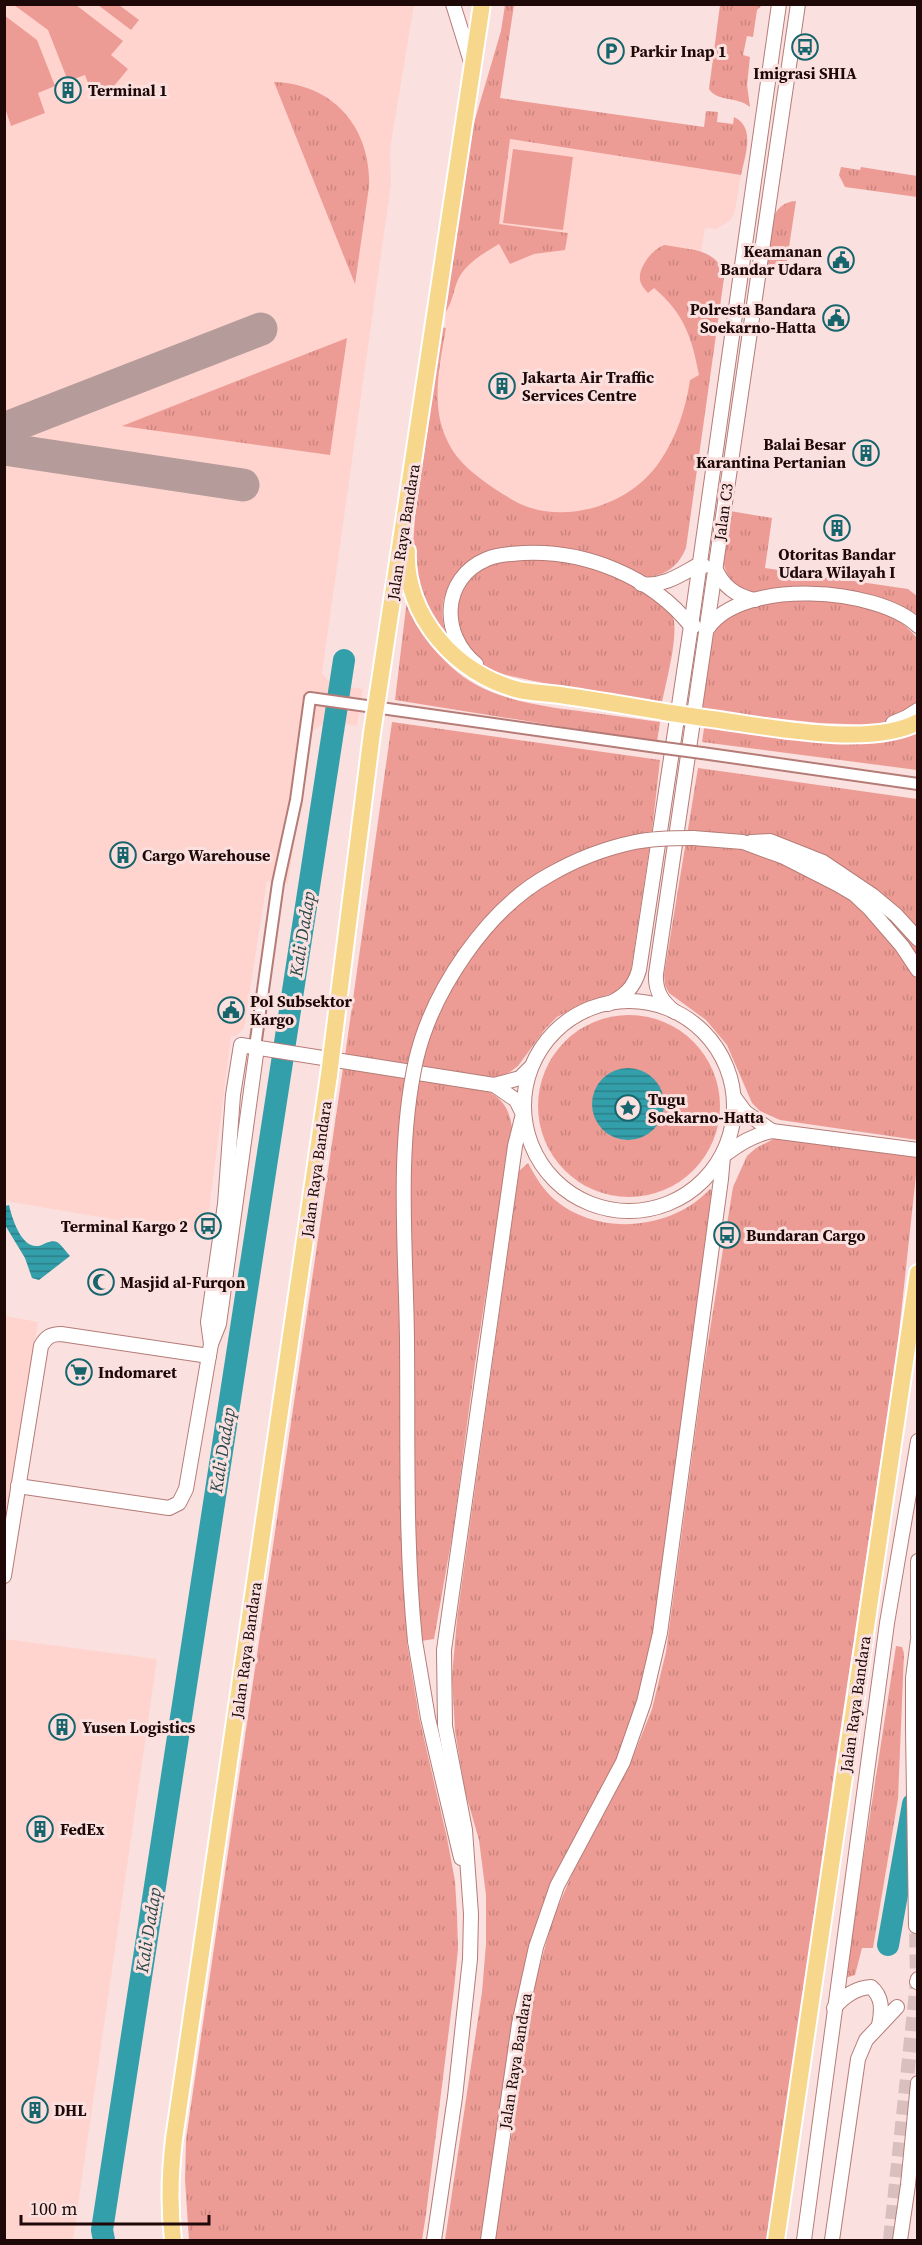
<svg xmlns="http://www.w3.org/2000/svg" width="922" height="2245" font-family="'Source Serif 4',serif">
  <defs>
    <pattern id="grass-tufts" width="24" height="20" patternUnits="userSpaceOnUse" patternTransform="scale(1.5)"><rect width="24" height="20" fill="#ed9c95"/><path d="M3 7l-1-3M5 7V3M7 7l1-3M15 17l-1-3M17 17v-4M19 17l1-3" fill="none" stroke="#cb857f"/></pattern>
    <pattern id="water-rules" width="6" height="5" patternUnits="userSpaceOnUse" patternTransform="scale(1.5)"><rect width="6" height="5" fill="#339faa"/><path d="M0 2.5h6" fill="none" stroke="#2b8088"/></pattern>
  </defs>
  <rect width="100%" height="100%" fill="#fae0de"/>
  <g fill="#ffd4cf">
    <path d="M5 5H414L390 149 391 184 322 673 331 684 363 689 357 726 328 721 314 730 308 743 288 884 267 881 244 1028 236 1036H231L206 1235 5 1201Z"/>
    <path d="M471 133 741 175 735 211 731 220 716 229 705 228 701 252 718 264 683 547 426 490 437 388 446 328 445 313Z"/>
    <path d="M5 1316 38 1322 5 1523 4 1316Z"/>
    <path d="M5 1639 157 1659 73 2240H5Z"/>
  </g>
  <g fill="url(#grass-tufts)">
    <path d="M505 5H514L500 98 704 127 706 111 718 112 717 122 733 124 734 117C756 127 745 156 741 175L510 139 499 224 568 233 565 250 534 254 510 264 499 244C484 253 464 264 457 282 453 293 452 303 445 313L471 133 501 31Z"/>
    <path d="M720 5H762L757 10 753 37 747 36 743 55 750 57 747 85 750 107C737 96 717 102 709 89Z"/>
    <path d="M274 82C334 84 371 128 369 187L355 284Z"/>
    <path d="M841 167 860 170 861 167 917 176V197L845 187 839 175Z"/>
    <path d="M796 201 786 267 763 264C768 242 767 202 796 201Z"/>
    <path d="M665 245C689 250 720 248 724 278L686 548C679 565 668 574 650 577L499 550C464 558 435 588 444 626 445 633 449 641 452 648L425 610 412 559 415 517 442 327 446 328C440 365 430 405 447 440 456 461 476 476 495 489 506 496 518 504 531 508 576 522 634 501 660 461 676 438 686 408 690 380L699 375C692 338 684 313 654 288L648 293C645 289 641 286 640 280 638 267 653 248 665 245Z"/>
    <path d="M347 338 330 455 122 426Z"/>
    <path d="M730 511 772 518 765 568 908 589 917 596V619L901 608 744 591C712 570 724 543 730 511Z"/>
    <path d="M518 559C571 560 604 566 649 596 660 603 671 607 674 621 677 644 665 685 661 708L506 675 489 669 475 660 458 640 456 600 458 593 476 571 500 561Z"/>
    <path d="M407 599C442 682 487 699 572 710 601 714 631 718 660 722L657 742 395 700Z"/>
    <path d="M786 599C829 600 888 601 917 638V702L908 711 887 722 875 725 820 723 702 711C705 680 702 631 732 612 741 606 773 602 786 599Z"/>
    <path d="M392 722 660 760 652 831 630 977 621 990 587 1002 557 1017 545 1029 518 1066 510 1072 502 1076 481 1078 345 1056Z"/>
    <path d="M705 722 837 742 860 743 889 740 917 729V770L702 742Z"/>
    <path d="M698 768 917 799V1140L780 1120 760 1111 752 1103 727 1045 706 1020 669 993 665 985 664 975Z"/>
    <circle cx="629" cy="1106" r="91"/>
    <path d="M343 1068 487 1091C503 1098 510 1111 512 1128L476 1356 453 1531 434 1639 407 1643 419 1717 447 1838 455 1881 457 1915 458 1949 454 1989 426 2214 422 2240H189L185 2180 186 2139Z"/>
    <path d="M783 1134 917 1156V1166L897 1351 833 1779 801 2019 767 2240H495L536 1980 553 1918 573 1872 629 1767 652 1709 666 1652 704 1367 733 1187 747 1156 756 1148Z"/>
    <path d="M528 1163C535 1176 543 1190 555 1200 599 1237 672 1230 710 1189L716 1194 652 1646 639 1699 622 1747 603 1792 544 1904 483 2240H445L482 1992 486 1944V1895L479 1840 465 1791 455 1731 452 1677 457 1619 519 1171Z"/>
    <path d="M896 1646 902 1647 904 1653 898 1799 873 1948H862L855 1975 845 1978Z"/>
  </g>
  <g fill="#ed9c95">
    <path d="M14 5H76L123 41 111 55 128 69 114 86 92 94 85 75 68 81 48 30Z"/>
    <path d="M98 5H119L139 20 131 30Z"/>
    <path d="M4 15 37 40 55 86 38 93 45 113 11 126 5 108Z"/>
    <path d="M513 149 573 157 563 230 503 223Z"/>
  </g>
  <g fill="url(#water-rules)">
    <circle cx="628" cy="1104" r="36"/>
    <path d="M9 1205C12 1218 21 1248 38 1246 44 1245 50 1239 57 1242 62 1245 66 1252 70 1256L39 1280 32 1278 25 1258 5 1225V1206Z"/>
  </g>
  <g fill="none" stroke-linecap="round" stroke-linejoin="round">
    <g stroke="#339faa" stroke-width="22">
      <path d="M888 1945 913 1804"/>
      <path d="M104 2240 102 2230 344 660"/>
    </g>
    <g stroke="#b59c9b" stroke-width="33">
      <path d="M4 429 261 329"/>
      <path d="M4 449 243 485"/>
    </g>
    <path stroke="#d9c0be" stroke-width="14" stroke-dasharray="14 7" stroke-linecap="butt" d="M890 2240 917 1982 916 1926"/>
    <g stroke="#b57c77" stroke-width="14">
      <g id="minor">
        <path d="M702 753 918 784"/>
        <path d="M255 1047 278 883 296 800 310 698 657 747"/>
      </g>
    </g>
    <g stroke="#b57c77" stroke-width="16">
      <g id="tertiary">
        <path d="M453 4 471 62"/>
        <path d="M715 568C723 586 735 596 755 600"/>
        <path d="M641 584C663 587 680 575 698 565L704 566"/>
        <path d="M708 628C742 578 877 587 918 626"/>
        <path d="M476 664C440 635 441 578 487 559 498 554 511 554 523 553 585 550 651 576 691 626H694"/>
        <path d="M893 723 907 717 918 710"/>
        <path d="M693 838 743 842 784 857 837 884 854 894 870 909 902 946 918 970"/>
        <path d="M751 842 770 841 823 862 872 895 896 915 918 939"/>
        <circle cx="629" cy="1106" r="105"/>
        <path d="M608 1004C624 997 634 988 639 970L691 626 779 4"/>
        <path d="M675 1012C662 1002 655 991 656 974L798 4"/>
        <path d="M494 1085 520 1078 530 1068"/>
        <path d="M734 1097 745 1112 772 1131"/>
        <path d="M723 1156C739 1144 753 1135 772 1131L918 1150"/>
        <path d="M211 1344 208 1322 225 1204 233 1095 241 1045 494 1085 516 1100 523 1114 515 1146 444 1650 445 1726 465 1830 471 1914 470 1959 455 2097 434 2240"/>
        <path d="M18 1486 169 1508 179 1503 186 1489 211 1344 219 1324 257 1047"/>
        <path d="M918 1561V1635"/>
        <path d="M4 1576 41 1346C46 1337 51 1334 61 1334L209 1356"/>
        <path d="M415 1641 428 1718 461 1858"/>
        <path d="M916 1926 913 1729V1678L918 1640"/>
        <path d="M917 1982 918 1979"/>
        <path d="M834 2008C844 1996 855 1988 871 1987 883 1997 882 2011 879 2025"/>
        <path d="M488 2240 519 2024 536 1947 557 1886 623 1762 644 1702 660 1633 721 1179 723 1156"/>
        <path d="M804 2240 887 1623 918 1441"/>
        <path d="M832 2240 858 2059 866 2040 897 2007"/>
        <path d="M900 2240 908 2185 918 2083"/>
      </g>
    </g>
    <g stroke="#fff" stroke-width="20">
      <g id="primary">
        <path d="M407 551C404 616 457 675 519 690 532 693 546 693 560 695 595 700 629 706 664 712"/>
        <path d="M378 694 482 4"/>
        <path d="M704 718C760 725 868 749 918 722"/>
        <path d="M332 1051 372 733"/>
        <path d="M173 2240C169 2206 170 2173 174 2139L329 1075"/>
        <path d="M776 2240 918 1273"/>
      </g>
    </g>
    <use href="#minor" stroke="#fff" stroke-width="10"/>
    <use href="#tertiary" stroke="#fff" stroke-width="14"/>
    <use href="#primary" stroke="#f7d78b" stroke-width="16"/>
    <g stroke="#b57c77" stroke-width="14" stroke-linecap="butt">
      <path id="minor-bridge" d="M657 747 702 753"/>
    </g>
    <g stroke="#b57c77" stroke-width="16" stroke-linecap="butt">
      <path id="tertiary-bridge" d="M415 1641C405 1541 408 1441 407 1340 406 1248 396 1150 416 1060 432 991 487 909 549 875 575 860 606 848 635 842 654 838 674 838 693 838"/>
    </g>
    <g stroke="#fff" stroke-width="20" stroke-linecap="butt">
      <g id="primary-bridge">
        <path d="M664 712 704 718"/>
        <path d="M372 733 378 694"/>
        <path d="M329 1075 332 1051"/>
      </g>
    </g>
    <use href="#minor-bridge" stroke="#fff" stroke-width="10"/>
    <use href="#tertiary-bridge" stroke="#fff" stroke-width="14"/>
    <use href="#primary-bridge" stroke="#f7d78b" stroke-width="16"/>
  </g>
  <defs>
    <g id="bus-ring" transform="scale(1.35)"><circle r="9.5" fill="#fae0de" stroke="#16646c" stroke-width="1.5"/><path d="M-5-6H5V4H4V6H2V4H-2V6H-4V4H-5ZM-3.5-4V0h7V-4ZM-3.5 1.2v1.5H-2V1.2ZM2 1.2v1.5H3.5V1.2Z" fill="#16646c"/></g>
    <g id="parking-ring" transform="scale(1.35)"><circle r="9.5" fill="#fae0de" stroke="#16646c" stroke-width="1.5"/><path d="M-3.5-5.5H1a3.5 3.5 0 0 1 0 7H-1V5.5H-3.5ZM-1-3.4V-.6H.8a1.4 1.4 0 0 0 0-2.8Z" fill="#16646c"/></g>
    <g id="building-ring" transform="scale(1.35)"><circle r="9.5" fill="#fae0de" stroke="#16646c" stroke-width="1.5"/><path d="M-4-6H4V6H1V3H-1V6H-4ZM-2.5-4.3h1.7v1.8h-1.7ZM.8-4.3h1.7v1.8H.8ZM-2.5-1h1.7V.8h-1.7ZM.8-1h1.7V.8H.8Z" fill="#16646c"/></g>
    <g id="civic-ring" transform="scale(1.35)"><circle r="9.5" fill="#fae0de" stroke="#16646c" stroke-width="1.5"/><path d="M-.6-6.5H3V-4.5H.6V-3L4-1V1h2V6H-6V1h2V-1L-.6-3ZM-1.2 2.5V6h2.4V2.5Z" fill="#16646c"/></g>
    <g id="sight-ring" transform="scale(1.35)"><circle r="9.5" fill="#fae0de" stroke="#16646c" stroke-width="1.5"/><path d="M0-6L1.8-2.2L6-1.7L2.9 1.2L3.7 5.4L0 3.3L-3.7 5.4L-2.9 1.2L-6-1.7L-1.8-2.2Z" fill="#16646c"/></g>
    <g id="mosque-ring" transform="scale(1.35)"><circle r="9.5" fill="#fae0de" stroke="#16646c" stroke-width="1.5"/><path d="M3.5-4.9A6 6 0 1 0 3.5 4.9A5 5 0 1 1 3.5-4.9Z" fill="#16646c"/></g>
    <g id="supermarket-ring" transform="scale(1.35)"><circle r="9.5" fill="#fae0de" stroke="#16646c" stroke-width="1.5"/><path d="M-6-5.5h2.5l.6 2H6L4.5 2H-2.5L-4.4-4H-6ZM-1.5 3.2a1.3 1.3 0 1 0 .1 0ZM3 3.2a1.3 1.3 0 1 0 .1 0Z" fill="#16646c"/></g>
  </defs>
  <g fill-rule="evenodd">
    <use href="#bus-ring" x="805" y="47"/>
    <use href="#parking-ring" x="611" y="51"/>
    <use href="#building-ring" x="68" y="90"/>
    <use href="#civic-ring" x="841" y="260"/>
    <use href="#civic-ring" x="836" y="318"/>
    <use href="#building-ring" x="502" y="386"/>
    <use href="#building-ring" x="866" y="453"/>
    <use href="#building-ring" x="837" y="528"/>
    <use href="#building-ring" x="123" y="855"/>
    <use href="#civic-ring" x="231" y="1010"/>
    <use href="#sight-ring" x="628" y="1108"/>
    <use href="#bus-ring" x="208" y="1226"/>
    <use href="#bus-ring" x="727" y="1235"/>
    <use href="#mosque-ring" x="101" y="1282"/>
    <use href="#supermarket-ring" x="79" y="1372"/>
    <use href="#building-ring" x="62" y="1727"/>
    <use href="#building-ring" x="40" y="1829"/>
    <use href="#building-ring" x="35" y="2110"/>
  </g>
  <g text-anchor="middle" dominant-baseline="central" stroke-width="6" stroke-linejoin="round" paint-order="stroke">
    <g font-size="16" font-weight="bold" fill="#1e0908" stroke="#fae0de" text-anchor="start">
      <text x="630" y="51">Parkir Inap 1</text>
      <text x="805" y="73" text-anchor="middle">Imigrasi SHIA</text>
      <text x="88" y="90">Terminal 1</text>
      <text x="822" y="251" text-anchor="end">Keamanan<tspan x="822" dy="18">Bandar Udara</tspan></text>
      <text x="816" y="309" text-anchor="end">Polresta Bandara<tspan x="816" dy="18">Soekarno-Hatta</tspan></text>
      <text x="522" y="377">Jakarta Air Traffic<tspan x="522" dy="18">Services Centre</tspan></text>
      <text x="846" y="444" text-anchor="end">Balai Besar<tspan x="846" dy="18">Karantina Pertanian</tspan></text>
      <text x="837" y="554" text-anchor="middle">Otoritas Bandar<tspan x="837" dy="18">Udara Wilayah I</tspan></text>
      <text x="142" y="855">Cargo Warehouse</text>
      <text x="250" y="1001">Pol Subsektor<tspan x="250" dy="18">Kargo</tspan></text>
      <text x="648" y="1099">Tugu<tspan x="648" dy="18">Soekarno-Hatta</tspan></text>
      <text x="188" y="1226" text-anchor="end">Terminal Kargo 2</text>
      <text x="746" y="1235">Bundaran Cargo</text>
      <text x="120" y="1282">Masjid al-Furqon</text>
      <text x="98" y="1372">Indomaret</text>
      <text x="82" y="1727">Yusen Logistics</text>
      <text x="60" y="1829">FedEx</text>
      <text x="54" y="2110">DHL</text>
    </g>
    <g font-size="16" fill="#1e0908" stroke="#fae0de">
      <text transform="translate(723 512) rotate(-82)">Jalan C3</text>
      <text transform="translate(403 532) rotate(-81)">Jalan Raya Bandara</text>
      <text transform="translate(316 1169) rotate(-82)">Jalan Raya Bandara</text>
      <text transform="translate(246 1650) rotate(-82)">Jalan Raya Bandara</text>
      <text transform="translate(855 1704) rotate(-82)">Jalan Raya Bandara</text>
      <text transform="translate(515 2061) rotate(-81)">Jalan Raya Bandara</text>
    </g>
    <g font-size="18" font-style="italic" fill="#2a4a4d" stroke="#fae0de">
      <text transform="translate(302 934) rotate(-81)">Kali Dadap</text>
      <text transform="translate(222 1450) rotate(-81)">Kali Dadap</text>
      <text transform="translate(148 1930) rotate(-81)">Kali Dadap</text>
    </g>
  </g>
  <rect width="922" height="2245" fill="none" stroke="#1e0908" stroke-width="12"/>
  <path d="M21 2215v9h188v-9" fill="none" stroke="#1e0908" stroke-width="3"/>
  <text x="30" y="2215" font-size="18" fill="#1e0908" stroke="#fae0de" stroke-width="4.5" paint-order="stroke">100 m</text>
</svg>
